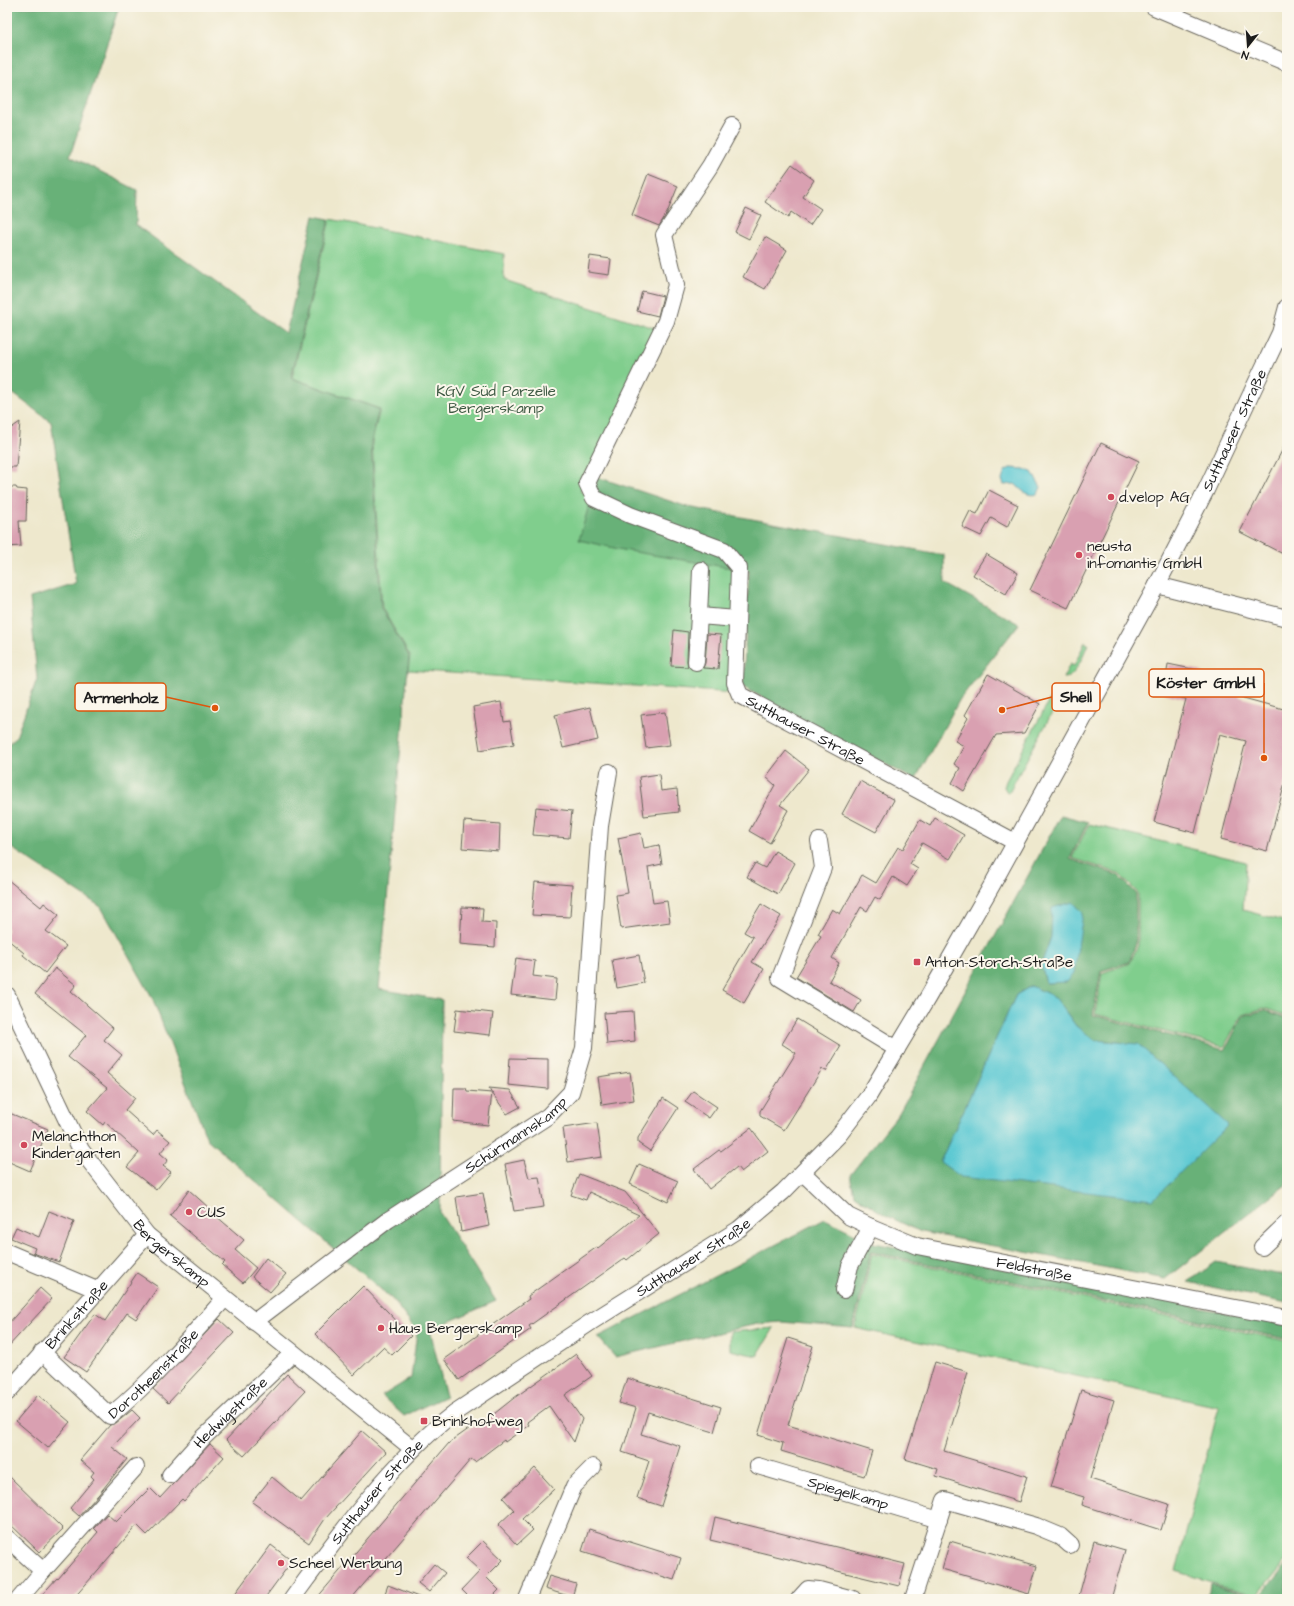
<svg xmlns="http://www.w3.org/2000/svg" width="1294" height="1606" font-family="'Architects Daughter',sans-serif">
  <rect width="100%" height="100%" fill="#fbf7ec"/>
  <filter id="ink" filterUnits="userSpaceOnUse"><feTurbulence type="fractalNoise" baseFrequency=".025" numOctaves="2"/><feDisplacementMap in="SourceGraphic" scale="8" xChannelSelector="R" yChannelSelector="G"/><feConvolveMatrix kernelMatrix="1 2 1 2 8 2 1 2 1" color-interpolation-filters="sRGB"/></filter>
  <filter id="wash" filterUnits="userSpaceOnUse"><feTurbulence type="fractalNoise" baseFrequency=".012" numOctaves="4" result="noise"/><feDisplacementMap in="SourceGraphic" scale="16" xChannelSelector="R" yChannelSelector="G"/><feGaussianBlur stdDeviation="0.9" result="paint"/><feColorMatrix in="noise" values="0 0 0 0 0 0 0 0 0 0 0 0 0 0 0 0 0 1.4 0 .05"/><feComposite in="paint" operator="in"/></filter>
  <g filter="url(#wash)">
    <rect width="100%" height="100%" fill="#eee8cd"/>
    <g fill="#80ce8d" stroke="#4e7554">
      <path d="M330 219 504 254V280L661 330 580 491 737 568 734 693 408 670 410 656 382 608 372 442 380 409 292 378Z"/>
      <path d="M1085 642 1088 644C1083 654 1076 679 1063 678L1070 664 1074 666Z"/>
      <path d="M1059 694 1062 695 1009 792H1007L1004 787 1006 781 1051 697Z"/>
      <path d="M1089 824 1246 862 1243 910 1287 922V1016L1264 1008 1242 1015 1224 1047 1095 1014 1102 973 1130 963 1138 945V893L1118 873 1072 858Z"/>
      <path d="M872 1254 1287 1341V1559L1257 1596 1176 1571 1219 1407 855 1328Z"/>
      <path d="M774 1328 757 1356 730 1350V1332Z"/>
    </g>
    <g fill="#68b178" stroke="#42664a" fill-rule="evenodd">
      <path d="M7 7H119L70 156 137 190 136 225 286 333 314 216 329 219 291 378 379 409 371 442 381 608 409 656 379 989 442 1000 440 1213 496 1301 430 1330 446 1396 404 1416 382 1396 411 1378 417 1332 393 1300 207 1139 152 997 101 907 7 845V745L16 737 37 679 30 598 76 584 51 422 7 389Z"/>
      <path d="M597 477 688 507 944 555 945 583 1019 624 960 699 915 780 743 687 749 571 623 550 579 540Z"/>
      <path d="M1061 815 1088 822 1070 859 1118 875 1136 893V944L1129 962 1101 971 1093 1015 1225 1050 1243 1016 1264 1010 1287 1018V1184L1165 1279 921 1232 885 1215 854 1195 850 1175 899 1113ZM1051 937 1067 982 1046 983 1041 965ZM1031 986 1055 997 1076 1026 1095 1040 1138 1044 940 1162 1016 995Z"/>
      <path d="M825 1219 874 1243 1287 1325V1339L871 1252 853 1328 781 1322 757 1324 615 1357 598 1337Z"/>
      <path d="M1216 1262 1287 1276V1303L1188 1282Z"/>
      <path d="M1287 1563V1599H1208L1210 1583 1259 1598Z"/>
    </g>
    <g fill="#5dc9d3" stroke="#3c7278">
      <path d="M1010 468 1024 469 1032 472 1041 487 1038 494C1027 497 1023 491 1015 484L1004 485 1002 480 1005 471Z"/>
      <path d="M1073 902 1083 913 1074 974 1067 982 1046 983 1041 965 1051 937 1052 908Z"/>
      <path d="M1031 986 1055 997 1076 1026 1095 1040 1138 1044 1228 1125 1153 1200 961 1177 940 1162 1016 995Z"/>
    </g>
    <g id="blocks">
      <g fill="#d9a0b1">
        <path d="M792 164 814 180 803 197 821 209 810 225 791 212 788 218 765 202Z"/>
        <path d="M648 174 678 186 667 213 659 226 632 215Z"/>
        <path d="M746 208 761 215 749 239 735 232Z"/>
        <path d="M765 237 787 250 765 289 743 277Z"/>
        <path d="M590 256 611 259 609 275 588 272Z"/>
        <path d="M642 291 663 296 658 316 637 311Z"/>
        <path d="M20 422 16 467H7V431Z"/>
        <path d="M1287 441V556L1240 532Z"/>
        <path d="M1101 443 1139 461 1068 608 1030 590Z"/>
        <path d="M7 487H16L17 489 27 490 26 521H19L21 546 7 547Z"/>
        <path d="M989 490 1018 505 1007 527 991 518 981 536 962 527 970 511 977 514Z"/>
        <path d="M986 554 1018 573 1006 594 973 575Z"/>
        <path d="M674 630 688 632 687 661 688 667 671 666Z"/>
        <path d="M707 634 721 635 718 669 703 668 705 663Z"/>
        <path d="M1168 664 1197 670 1214 678 1229 687 1240 697 1287 710V775L1267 851 1221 839 1246 741 1220 734 1195 833 1154 822 1186 699 1164 693Z"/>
        <path d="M988 674 1040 704 1024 733 996 735 964 791 952 783 960 768 954 764 964 746 955 741 968 718 965 715Z"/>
        <path d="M501 702 504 722 510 721 514 744 480 750 473 707Z"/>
        <path d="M590 707 598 740 563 748 555 715Z"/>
        <path d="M665 712 670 745 646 748 641 715Z"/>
        <path d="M786 751 809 769 780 805 788 810 770 843 749 831 775 785 766 777Z"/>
        <path d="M659 774 661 791 677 789 679 812 644 816 639 777Z"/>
        <path d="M860 781 894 800 876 832 842 814Z"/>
        <path d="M536 807 572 811 569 838 533 835Z"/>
        <path d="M935 818 964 835 950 859 922 843 910 864 918 869 907 886 893 877 880 900 875 897 867 911 861 907 832 958 839 963 829 981 861 1000 854 1012 796 977 821 936 818 934 832 909 840 914 862 875 876 883 898 847 903 849 920 820 930 826Z"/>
        <path d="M464 821 500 824 499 851 462 848Z"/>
        <path d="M641 833 644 848 659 845 662 864 648 867 653 903 667 901 670 922 621 929 616 895 628 893 618 838Z"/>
        <path d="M775 851 795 863 778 894 747 877 755 863 765 868Z"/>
        <path d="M7 879 41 907 44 903 59 915 46 931 66 946 45 973 23 955 24 953 7 939Z"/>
        <path d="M535 882 572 885 570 917 532 915Z"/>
        <path d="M761 904 781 916 752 962 764 969 744 1003 722 990 753 937 744 932Z"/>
        <path d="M462 907 483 908 482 922 496 923 495 947 460 944Z"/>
        <path d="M639 955 644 983 617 988 612 960Z"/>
        <path d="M516 958 535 961 533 976 557 979 555 1000 511 995Z"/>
        <path d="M55 968 76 985 71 991 113 1028 104 1040 122 1055 107 1073 135 1098 125 1110 153 1135 157 1130 170 1141 160 1153 168 1160 163 1166 171 1172 156 1190 127 1167 139 1153 105 1122 103 1125 87 1111 107 1088 68 1057 86 1035 35 994Z"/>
        <path d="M457 1009 493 1013 490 1035 454 1031Z"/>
        <path d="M633 1011 635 1041 607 1044 604 1013Z"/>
        <path d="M797 1019 841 1046 826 1071 822 1069 784 1130 760 1116V1111L796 1053 782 1044Z"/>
        <path d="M510 1058 548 1059V1089L508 1085Z"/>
        <path d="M630 1072 634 1100 602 1105 598 1077Z"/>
        <path d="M454 1088H466L467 1091 492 1093 489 1088 510 1090 520 1107 507 1114 492 1093 488 1125 453 1121Z"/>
        <path d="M693 1091 717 1107 709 1118 685 1102Z"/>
        <path d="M663 1098 678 1108 650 1151 638 1143V1138Z"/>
        <path d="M7 1112 48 1129 30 1171 7 1161Z"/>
        <path d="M597 1123 602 1157 568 1162 563 1128Z"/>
        <path d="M751 1128 768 1151 741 1172 737 1167 709 1189 694 1169 719 1150 721 1151Z"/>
        <path d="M524 1160 529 1178 539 1177 544 1207 514 1211 505 1164Z"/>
        <path d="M639 1164 678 1181 668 1202 630 1184Z"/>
        <path d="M579 1174 625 1192 659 1234 627 1260 625 1258 529 1326 531 1329 459 1380 444 1359 529 1299 528 1296 597 1247 598 1248 639 1215 589 1192 586 1200 571 1195Z"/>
        <path d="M189 1190 209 1208 208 1209 244 1240 235 1250 256 1268 243 1283 222 1265 225 1262 170 1216Z"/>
        <path d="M483 1193 489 1226 461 1232 456 1197Z"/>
        <path d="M49 1211 74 1221 59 1262 33 1253 35 1248 11 1238 16 1227 39 1237Z"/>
        <path d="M266 1258 286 1274 270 1292 252 1277Z"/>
        <path d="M137 1273 158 1287 136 1319 127 1313 86 1372 64 1357 95 1314 105 1321Z"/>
        <path d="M363 1286 411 1336 392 1355 383 1347 354 1375 315 1334Z"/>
        <path d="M40 1288 52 1299 7 1348V1325Z"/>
        <path d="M219 1319 234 1333 168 1403 153 1389Z"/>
        <path d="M788 1338 813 1346 788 1425 872 1451 864 1476 781 1451 783 1443 758 1435Z"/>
        <path d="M576 1354 592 1376 565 1395 582 1419 574 1442 549 1406 527 1422 529 1425 505 1442 504 1440 475 1462 471 1459 351 1599H316L449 1443 477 1423 480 1425 514 1398Z"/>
        <path d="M935 1362 968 1372 944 1451 1027 1476 1019 1502 936 1476 938 1469 905 1459Z"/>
        <path d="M287 1374 305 1391 244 1456 226 1440Z"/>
        <path d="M627 1378 721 1407 714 1432 648 1412 641 1434 680 1446 661 1506 637 1498 649 1461 622 1452 636 1408 619 1403Z"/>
        <path d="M1081 1390 1114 1400 1090 1479 1169 1504 1161 1530 1082 1505 1084 1497 1051 1487Z"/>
        <path d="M38 1395 70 1422 48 1448 16 1421Z"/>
        <path d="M132 1410 140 1418 112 1447 127 1459 99 1494 79 1516 70 1508 94 1479 91 1476 94 1472 80 1460 110 1425 116 1423Z"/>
        <path d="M362 1431 386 1452 325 1519 309 1543 252 1502 272 1477 301 1501Z"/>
        <path d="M210 1444 224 1457 184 1501 182 1499 147 1535 137 1525 73 1599H38L57 1578 58 1579 98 1532 94 1528 107 1514 116 1522 150 1488 160 1498Z"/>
        <path d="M535 1468 554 1489 522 1519 533 1530 517 1545 498 1525 514 1510 503 1498Z"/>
        <path d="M7 1474 63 1529 39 1552 7 1521Z"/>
        <path d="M715 1517 905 1564 899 1586 710 1540Z"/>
        <path d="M589 1529 681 1558 674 1580 582 1551Z"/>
        <path d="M483 1541 503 1560 486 1577 499 1590 490 1599H471L462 1590 480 1571 466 1558Z"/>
        <path d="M950 1541 1037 1566 1029 1594 942 1569Z"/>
        <path d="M1094 1541 1125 1550 1111 1599 1096 1595 1095 1599H1078Z"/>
        <path d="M271 1545 292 1561 264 1599H231Z"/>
        <path d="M434 1564 445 1573 429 1592 418 1583Z"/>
        <path d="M549 1576 576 1584 572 1597 545 1589Z"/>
        <path d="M388 1585 421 1598V1599H383Z"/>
      </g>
    </g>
  </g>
  <g filter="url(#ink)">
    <use href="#blocks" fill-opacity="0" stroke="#66635a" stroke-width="1"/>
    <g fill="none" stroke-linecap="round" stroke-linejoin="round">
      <g stroke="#66635a" stroke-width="18">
        <g id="minor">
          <path d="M1154 7 1287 63"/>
          <path id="s1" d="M732 126 710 166 664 235 676 285 666 321 587 483 594 498 630 515 724 550 739 568 735 683 740 695 1015 842"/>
          <path d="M1157 585 1287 618"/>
          <path d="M699 616 701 570"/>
          <path d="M696 662 699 616 737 619"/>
          <path d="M819 841 823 868 780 978 897 1049"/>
          <path id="s2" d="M7 995 81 1150 147 1235 413 1449"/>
          <path id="s3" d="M803 1173 848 1216 871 1227 917 1246 1287 1318"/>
          <path d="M1262 1247 1287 1223"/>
          <path d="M7 1252 97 1290"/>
          <path d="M844 1290 850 1266 871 1227"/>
          <path id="s4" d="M254 1322 388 1220 548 1116 571 1092 584 1048 600 826 609 772"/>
          <path id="s5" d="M42 1352 110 1416C153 1380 189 1339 225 1298"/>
          <path id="s6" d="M7 1393 147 1235"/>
          <path id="s7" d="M758 1466 939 1520"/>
          <path id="s8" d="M170 1475 204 1437 293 1353"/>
          <path d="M7 1538 43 1571 19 1599"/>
          <path d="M43 1571 136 1467"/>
          <path id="s9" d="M292 1599C339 1535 391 1462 454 1413L591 1322 739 1229 783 1192 838 1136 868 1097 928 997 992 885 1157 585 1206 490 1259 377 1280 333 1287 307"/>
          <path d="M527 1599 574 1486 593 1467"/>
          <path d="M799 1599 808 1589 819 1590 853 1599"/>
          <path d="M913 1599 945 1500 1036 1526 1060 1536 1070 1545"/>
        </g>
      </g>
      <use href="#minor" stroke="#fff" stroke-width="16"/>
    </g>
  </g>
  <g fill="#d1495b" stroke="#fbf7ec" stroke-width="1.5">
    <circle cx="1111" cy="497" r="4"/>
    <circle cx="1079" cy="555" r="4"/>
    <rect x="913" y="958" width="8" height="8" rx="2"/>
    <circle cx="24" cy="1145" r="4"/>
    <circle cx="189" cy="1212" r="4"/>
    <circle cx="381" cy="1328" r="4"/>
    <rect x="420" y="1417" width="8" height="8" rx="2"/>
    <circle cx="281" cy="1563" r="4"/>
  </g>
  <g text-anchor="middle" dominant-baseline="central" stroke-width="4" stroke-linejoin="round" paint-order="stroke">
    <g font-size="15" fill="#3f5a44" stroke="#fbf7ec">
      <text x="496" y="391">KGV Süd Parzelle<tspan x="496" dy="17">Bergerskamp</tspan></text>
    </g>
    <g font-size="15" fill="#1c1c1c" stroke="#fbf7ec">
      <text stroke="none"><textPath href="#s9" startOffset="1533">Sutthauser Straße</textPath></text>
      <text stroke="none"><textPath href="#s1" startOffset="780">Sutthauser Straße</textPath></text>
      <text stroke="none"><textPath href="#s4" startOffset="322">Schürmannskamp</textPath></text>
      <text stroke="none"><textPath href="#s2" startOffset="310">Bergerskamp</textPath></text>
      <text stroke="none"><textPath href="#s9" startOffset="533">Sutthauser Straße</textPath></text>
      <text stroke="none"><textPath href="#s3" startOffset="257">Feldstraße</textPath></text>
      <text stroke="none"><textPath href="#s6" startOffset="105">Brinkstraße</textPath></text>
      <text stroke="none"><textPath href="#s5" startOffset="154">Dorotheenstraße</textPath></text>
      <text stroke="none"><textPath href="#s8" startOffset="87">Hedwigstraße</textPath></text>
      <text stroke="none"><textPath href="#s9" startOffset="137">Sutthauser Straße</textPath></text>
      <text stroke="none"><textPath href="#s7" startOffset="94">Spiegelkamp</textPath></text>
    </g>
    <g font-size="15" fill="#1c1c1c" stroke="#fbf7ec" text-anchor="start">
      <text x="1119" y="497">d.velop AG</text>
      <text x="1087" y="546">neusta<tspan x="1087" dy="17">infomantis GmbH</tspan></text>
      <text x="925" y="962">Anton-Storch-Straße</text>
      <text x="32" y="1136">Melanchthon<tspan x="32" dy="17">Kindergarten</tspan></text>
      <text x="197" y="1212">CUS</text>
      <text x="389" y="1328">Haus Bergerskamp</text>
      <text x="432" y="1421">Brinkhofweg</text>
      <text x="289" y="1563">Scheel Werbung</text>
    </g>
  </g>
  <path fill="none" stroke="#de560d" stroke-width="1.5" d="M1264 758L1264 683M1002 710L1052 697M215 708L166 697"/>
  <g fill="#de560d" stroke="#fbf7ec" stroke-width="1.5">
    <circle cx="1264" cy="758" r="4"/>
    <circle cx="1002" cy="710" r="4"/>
    <circle cx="215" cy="708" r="4"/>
  </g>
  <g fill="#fbf7ec" stroke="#de560d" stroke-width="1.5">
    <rect x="1149" y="669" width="115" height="28" rx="4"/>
    <rect x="1052" y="683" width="48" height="28" rx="4"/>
    <rect x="75" y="683" width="91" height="28" rx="4"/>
  </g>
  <g font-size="16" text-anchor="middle" font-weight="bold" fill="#1c1c1c">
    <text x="1206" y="688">Köster GmbH</text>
    <text x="1076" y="702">Shell</text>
    <text x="121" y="703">Armenholz</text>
  </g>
  <rect width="1294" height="1606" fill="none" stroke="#fbf7ec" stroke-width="24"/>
  <g transform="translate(1248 46) rotate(197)" stroke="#fbf7ec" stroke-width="3" paint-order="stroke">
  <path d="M0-3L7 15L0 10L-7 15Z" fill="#1c1c1c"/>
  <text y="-6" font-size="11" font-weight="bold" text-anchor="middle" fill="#1c1c1c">N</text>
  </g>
</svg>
